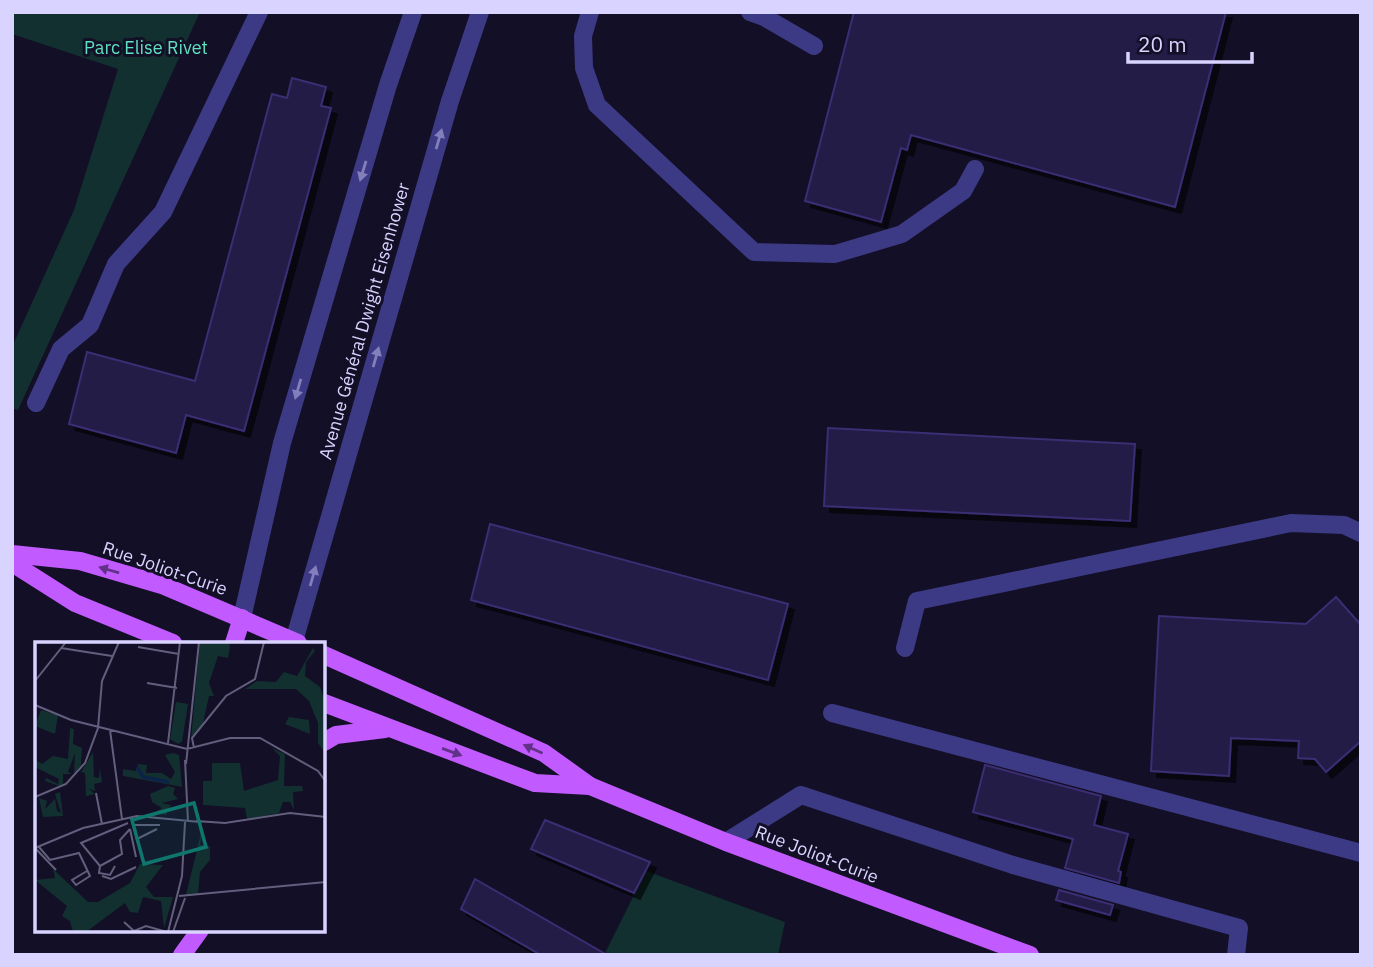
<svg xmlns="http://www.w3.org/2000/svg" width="1373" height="967" font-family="'IBM Plex Sans',sans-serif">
  <defs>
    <filter id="shadow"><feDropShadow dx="6" dy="6" stdDeviation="0" flood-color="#0009"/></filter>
  </defs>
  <rect width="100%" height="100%" fill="#130f26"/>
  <g fill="#12302f">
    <path d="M12 12H200L18 410 12 408V347L74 210 118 69 12 34Z"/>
    <path d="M646 871 785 922 778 955H604Z"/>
  </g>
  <g fill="#241b47" stroke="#3b2d73" stroke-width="2" filter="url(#shadow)">
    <path d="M854 12H1226L1175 207 911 135 907 150 901 148 881 222 805 201Z"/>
    <path d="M292 78 326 87 321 106 331 108 244 431 186 415 176 453 69 424 87 352 195 381 272 94 287 98Z"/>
    <path d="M828 428 1135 444 1130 521 824 506Z"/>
    <path d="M490 524 788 604 768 680 471 600Z"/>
    <path d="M1336 597 1361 625V741L1326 772 1315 759 1298 758 1299 741 1231 738 1229 776 1151 771 1159 616 1306 624Z"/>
    <path d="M985 765 1101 796 1094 825 1128 834 1118 871 1121 872 1119 883 1065 868 1073 839 973 812Z"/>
    <path d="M545 820 650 862 634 893 531 849Z"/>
    <path d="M475 879 607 955H541L461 909Z"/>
    <path d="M1059 890 1113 905 1110 915 1056 900Z"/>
  </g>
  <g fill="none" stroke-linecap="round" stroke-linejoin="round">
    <g stroke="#3d3a85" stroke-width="18">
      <path d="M590 12 583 36 584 68 597 105 754 252 835 254 902 234 963 191 975 169"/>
      <path d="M750 12 764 17 814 46"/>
      <path d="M36 403 61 349 90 325 116 264 163 212 259 12"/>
      <path d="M242 618 282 443 388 85 413 12"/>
      <path d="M294 641 450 101 480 12"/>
      <path d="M905 648 917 601 1291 523 1344 525 1361 533"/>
      <path d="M832 713 1361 853"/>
      <path d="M726 842 801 795 1013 865 1239 928 1236 955"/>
    </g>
    <g stroke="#c25bff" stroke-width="18">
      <path d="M12 554 80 561 162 585 298 643"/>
      <path d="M12 563 75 603 173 643"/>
      <path d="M234 643 242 618"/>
      <path d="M324 655 544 753 590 786 726 842 1030 955"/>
      <path d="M324 703 535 783 590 786"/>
      <path d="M324 742 336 735 385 729"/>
      <path d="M182 955 200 930"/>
    </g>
  </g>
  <defs><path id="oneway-solid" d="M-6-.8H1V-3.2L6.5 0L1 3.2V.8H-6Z" transform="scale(1.75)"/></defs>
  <g fill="#837fbc">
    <use href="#oneway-solid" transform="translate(439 139) rotate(-74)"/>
    <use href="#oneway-solid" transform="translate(363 171) rotate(107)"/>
    <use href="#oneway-solid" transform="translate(376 357) rotate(-74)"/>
    <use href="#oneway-solid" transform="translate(298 389) rotate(106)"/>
    <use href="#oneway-solid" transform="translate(313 576) rotate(-74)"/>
  </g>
  <g fill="#623188">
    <use href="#oneway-solid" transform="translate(109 570) rotate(-164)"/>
    <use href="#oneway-solid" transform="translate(533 749) rotate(-156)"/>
    <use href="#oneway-solid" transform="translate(452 752) rotate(20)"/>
  </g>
  <g text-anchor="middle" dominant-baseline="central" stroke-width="6" stroke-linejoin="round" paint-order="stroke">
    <g font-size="18" fill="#5fe0c0" stroke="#130f26">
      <text x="146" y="47">Parc Elise Rivet</text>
    </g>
    <g font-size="18" fill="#d9d4ff" stroke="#130f26">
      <text transform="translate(364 321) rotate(-74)">Avenue Général Dwight Eisenhower</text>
      <text transform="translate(165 568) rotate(19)">Rue Joliot-Curie</text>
      <text transform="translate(817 854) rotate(21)">Rue Joliot-Curie</text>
    </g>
  </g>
  <g transform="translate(35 642)">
    <rect width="290" height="290" fill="#130f26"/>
    <path d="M165 0H194L195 5 193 16 183 14 174 41 179 54H174L168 81 156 97ZM278 6 280 9 271 20 270 34 285 45 290 59V111L283 101V81L274 59 261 47H210L222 39 241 40 249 30 262 34ZM141 60 153 62 147 100 143 102 135 97ZM6 68 23 73 20 92 0 84ZM254 75 274 78 275 92 250 82ZM35 86 39 87 38 102 47 106 46 123 39 132 40 111 33 130 37 132H28V142L24 144 10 139 11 136 23 142 24 137 0 125V117L7 122 18 114 33 117ZM237 106 250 112 249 144H267L268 149 258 150 259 168 255 160H248L244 171 212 177 210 166 168 163V139H177V121H205L209 149 243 138 245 114ZM58 110 59 135 64 136 65 126 67 140 59 142 60 149 53 146 60 152 51 154 50 131 46 130ZM138 111 144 113 147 145 88 134V127L101 129 103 122 112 123 111 131H127L136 137 140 130 130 113ZM133 144 140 146 138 152 143 157 127 161 136 163 131 173 118 171 127 166 117 160 115 152ZM25 150 28 174 8 175 4 156 12 159 10 167 20 157 22 169 26 171 20 152ZM167 187 165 203 175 204V218L165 230 163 253H151ZM105 222 128 223 111 245 119 255H138L129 286 126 259 108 255 103 271 95 270 90 261 51 290H38L35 279 27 274 32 264 0 238 20 236 18 227 53 260H63L95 241Z" fill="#12302f"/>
    <path fill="none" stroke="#0c2248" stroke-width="3.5" d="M102 125 108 135 134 140"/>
    <path fill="none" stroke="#625e7d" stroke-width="2" d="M103 5 144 12M26 6 77 14M0 39 31 0M112 41 142 46M0 63 36 78 152 107 195 96H225L283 129 291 140M75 88 87 177M133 101 145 0M159 106 157 96 191 54 220 37 229 0M150 118 153 180M151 122 164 0M61 151 67 182M0 155 31 142 50 121 63 86 67 39 84 0M96 175 102 197 122 187M161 179 190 181 255 171 291 175M98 183H125M95 187 101 215M4 205 15 218 44 211 55 234 41 243 37 238 52 229M0 206 21 228M0 206 48 186 102 174 165 180M65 224 46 201 93 181M80 224 75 233 64 231 65 224 87 212 85 198 95 187M67 234 76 237 101 225M144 254 291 240M89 280 99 289 111 284 132 290M133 290 147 234 150 180M138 290 150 256"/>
    <path fill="#0f766e" fill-opacity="0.15" stroke="#0f766e" stroke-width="3.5" d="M159 161 171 205 109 222 97 178Z"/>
    <rect width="290" height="290" fill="none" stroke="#d9d4ff" stroke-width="3.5"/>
  </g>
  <rect width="1373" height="967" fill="none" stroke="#d9d4ff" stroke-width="28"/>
  <path d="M1128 52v10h124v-10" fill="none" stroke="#d9d4ff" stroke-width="3.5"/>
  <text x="1138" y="52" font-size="21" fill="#d9d4ff" stroke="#130f26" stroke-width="5" paint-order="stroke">20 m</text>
</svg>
